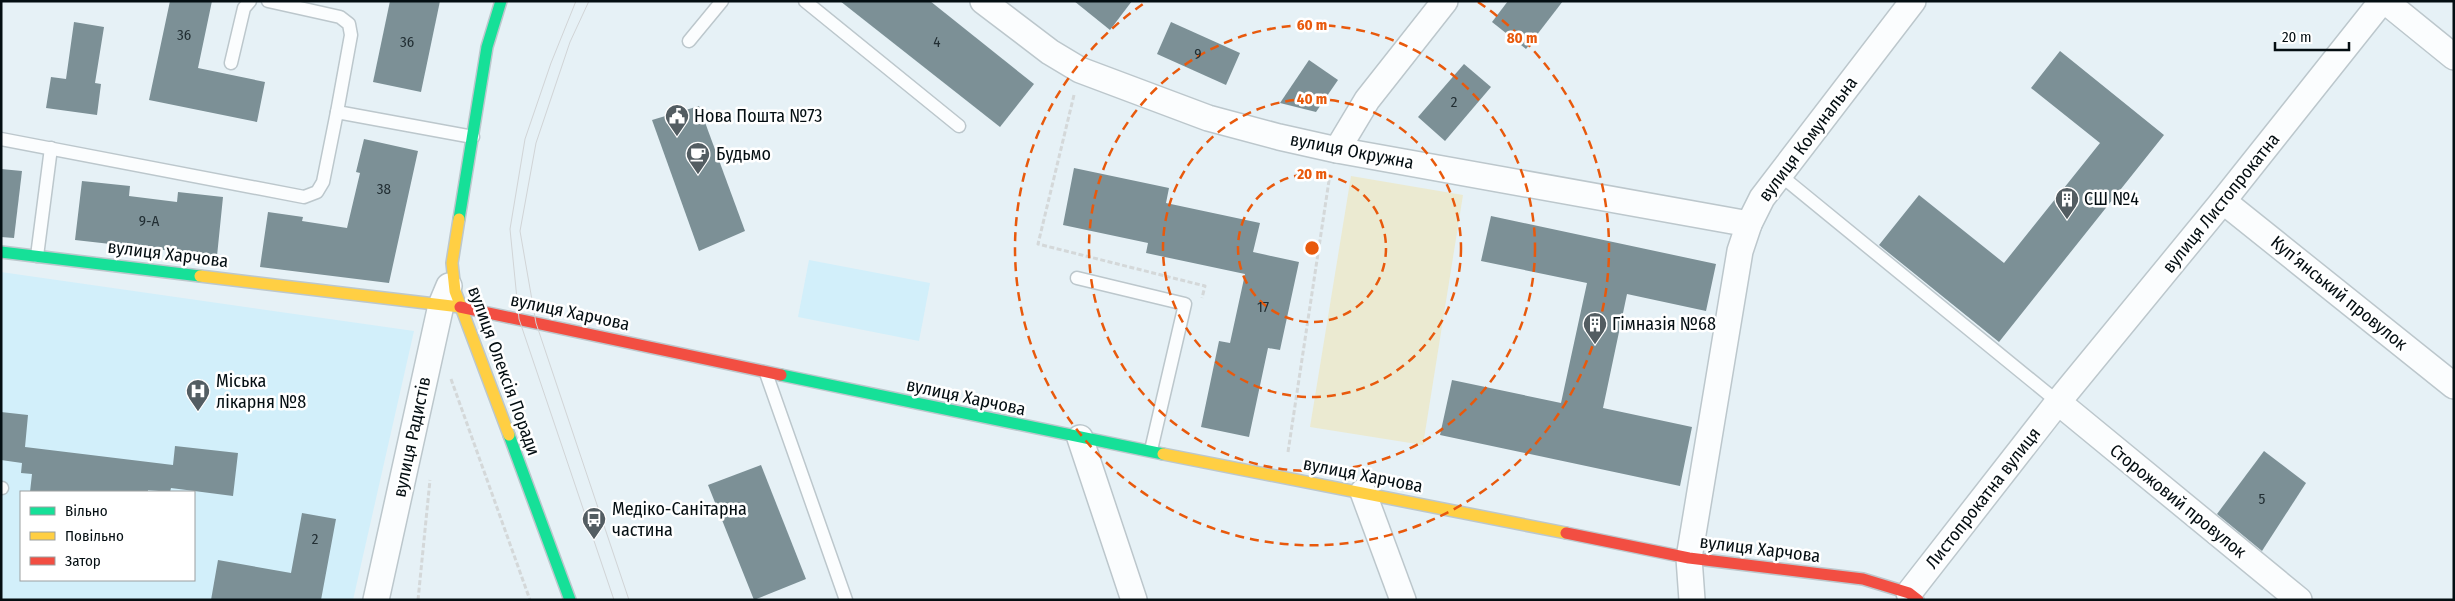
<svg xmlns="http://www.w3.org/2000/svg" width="2455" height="601" font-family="'Fira Sans Condensed',sans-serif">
  <rect width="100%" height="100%" fill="#e6f1f6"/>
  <g fill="#d2effa" fill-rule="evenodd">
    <path d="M809 260 930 283 919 341 798 317Z"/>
    <path d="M1 272 414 331 353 600H1ZM21 492H194V580H21Z"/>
  </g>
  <path fill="#ebead1" d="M1351 176 1463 195 1423 445 1310 427Z"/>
  <g fill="#7c9096">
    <path d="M170 1H212L198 68 265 82 257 122 149 100Z"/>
    <path d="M390 1H440L421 92 373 82Z"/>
    <path d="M840 1H930L1034 84 1000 127Z"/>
    <path d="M1074 1H1132L1110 30Z"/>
    <path d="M1508 1H1563L1526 49 1492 22Z"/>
    <path d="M74 22 104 27 95 83 101 84 97 115 46 108 51 77 66 79Z"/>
    <path d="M1171 22 1240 53 1226 85 1157 54Z"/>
    <path d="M2060 51 2164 135 1999 342 1879 245 1919 195 2004 263 2100 143 2031 88Z"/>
    <path d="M1309 60 1338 80 1316 112 1280 103Z"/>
    <path d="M1464 64 1491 87 1445 141 1418 117Z"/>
    <path d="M699 106 745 231 699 251 652 120Z"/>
    <path d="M364 139 418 151 389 283 260 267 268 212 303 217 302 221 347 228 360 173 356 172Z"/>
    <path d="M1074 168 1169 188 1166 203 1260 223 1253 252 1299 262 1280 350 1268 348 1249 437 1201 427 1219 341 1230 343 1245 274 1146 253 1148 243 1063 225Z"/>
    <path d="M1 169 22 171 14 238 1 237Z"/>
    <path d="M82 181 130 186 129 196 177 202 178 192 223 197 217 256 75 240Z"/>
    <path d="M1491 216 1716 264 1706 311 1627 294 1603 408 1692 427 1680 486 1440 435 1452 380 1561 403 1587 283 1481 261Z"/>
    <path d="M1 412 28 415 25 447 173 465 175 446 238 453 233 496 171 488 170 492 148 490V492H30L32 474 21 473 22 463 1 460Z"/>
    <path d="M2264 451 2306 483 2262 551 2217 514Z"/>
    <path d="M761 465 806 579 754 600 708 485Z"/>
    <path d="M302 513 336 519 321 600H211L218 560 291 573Z"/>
  </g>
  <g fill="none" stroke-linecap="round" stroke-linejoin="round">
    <g stroke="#bcc7cc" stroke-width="15">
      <g id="lane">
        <path d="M268 1 340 17 349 24 351 35 337 112"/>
        <path d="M805 1 959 126"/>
        <path d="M689 41 722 1"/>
        <path d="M231 63 244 8 250 1"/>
        <path d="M1 139 304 197 317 192 323 182 337 112 473 137"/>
        <path d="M1780 175 2058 402"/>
        <path d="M37 256 51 148"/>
        <path d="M1077 278 1185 304 1151 450"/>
        <path d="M766 373 846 600"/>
        <path d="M1 488H2"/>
      </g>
    </g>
    <g stroke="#bcc7cc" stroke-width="28">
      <g id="street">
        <path d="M983 1 1050 52 1080 70 1208 118 1279 137 1337 150 1749 224"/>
        <path d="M2385 1 2454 57"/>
        <path d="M1337 150 1367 100 1445 1"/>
        <path d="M2223 201 2454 386"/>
        <path d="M2058 402 2299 600"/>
        <path d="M1080 438 1134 600"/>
        <path d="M1363 492 1403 600"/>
        <path d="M1909 593 2058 402 2223 201 2382 1"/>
        <path d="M376 600 441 305 449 286"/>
        <path d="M1692 600 1689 558 1740 251 1749 224 1762 198 1913 1"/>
      </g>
    </g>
    <g stroke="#bcc7cc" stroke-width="14">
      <g id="fast">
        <path d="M459 219 487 47 501 1"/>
        <path d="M1 252 200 276"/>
        <path d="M781 375 1163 454"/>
        <path d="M509 435 570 600"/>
      </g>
    </g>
    <g stroke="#bcc7cc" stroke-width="14">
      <g id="slow">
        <path d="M459 219 452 263 455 291 509 435"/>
        <path d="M200 276 460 307"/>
        <path d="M1163 454 1566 533"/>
      </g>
    </g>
    <g stroke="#bcc7cc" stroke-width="14">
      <g id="jam">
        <path d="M460 307 781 375"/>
        <path d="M1566 533 1689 558 1863 579 1909 593 1918 600"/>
      </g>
    </g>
    <g stroke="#d4d8d9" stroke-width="3" stroke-dasharray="5 2.5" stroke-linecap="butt">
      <path d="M1074 95 1038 244 1205 286 1202 298"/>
      <path d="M451 379 530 600"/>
      <path d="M1288 452 1330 174"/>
      <path d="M418 600 430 480"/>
    </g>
    <use href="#lane" stroke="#fbfdfe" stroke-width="12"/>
    <use href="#street" stroke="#fbfdfe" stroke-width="25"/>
    <use href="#fast" stroke="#16e098" stroke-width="11"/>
    <use href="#slow" stroke="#ffcf43" stroke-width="11"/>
    <use href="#jam" stroke="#f24e42" stroke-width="11"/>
    <g stroke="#d1d4d6" stroke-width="1">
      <path d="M576 1 551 63 525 139 510 229 519 319 614 600"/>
      <path d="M589 1 570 42 536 143 520 231 536 323 629 600"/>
    </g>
  </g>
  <g fill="none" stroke="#e8590c" stroke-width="2.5" stroke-dasharray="9 6">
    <circle cx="1312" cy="248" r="74"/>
    <circle cx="1312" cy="248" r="149"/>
    <circle cx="1312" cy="248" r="223"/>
    <path d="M1478 2A297 297 0 1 1 1146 2"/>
  </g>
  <defs>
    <g id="civic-pin" transform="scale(1.25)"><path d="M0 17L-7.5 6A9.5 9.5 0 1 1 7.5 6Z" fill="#535d62" stroke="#fff"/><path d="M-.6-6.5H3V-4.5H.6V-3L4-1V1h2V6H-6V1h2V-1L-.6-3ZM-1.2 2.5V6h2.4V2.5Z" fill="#fff"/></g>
    <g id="cafe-pin" transform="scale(1.25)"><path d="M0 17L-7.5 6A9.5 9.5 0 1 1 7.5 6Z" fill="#535d62" stroke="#fff"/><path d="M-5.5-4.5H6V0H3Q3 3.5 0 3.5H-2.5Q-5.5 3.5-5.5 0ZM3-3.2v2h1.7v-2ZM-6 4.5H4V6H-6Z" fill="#fff"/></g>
    <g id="building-pin" transform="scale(1.25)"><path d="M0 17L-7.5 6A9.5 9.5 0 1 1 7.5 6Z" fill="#535d62" stroke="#fff"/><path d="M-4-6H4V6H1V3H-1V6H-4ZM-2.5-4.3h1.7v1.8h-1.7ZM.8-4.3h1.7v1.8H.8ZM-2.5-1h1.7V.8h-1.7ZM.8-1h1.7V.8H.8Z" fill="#fff"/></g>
    <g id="hospital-pin" transform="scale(1.25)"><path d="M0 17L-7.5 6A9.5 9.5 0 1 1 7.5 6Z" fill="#535d62" stroke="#fff"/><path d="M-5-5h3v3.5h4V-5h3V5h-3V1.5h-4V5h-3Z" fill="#fff"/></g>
    <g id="bus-pin" transform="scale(1.25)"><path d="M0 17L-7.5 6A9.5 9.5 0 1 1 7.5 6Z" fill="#535d62" stroke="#fff"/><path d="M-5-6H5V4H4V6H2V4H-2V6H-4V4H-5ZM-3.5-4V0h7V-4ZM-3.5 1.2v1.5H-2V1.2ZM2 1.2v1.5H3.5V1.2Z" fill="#fff"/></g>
  </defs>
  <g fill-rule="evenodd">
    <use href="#civic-pin" x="677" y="116"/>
    <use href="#cafe-pin" x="698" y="154"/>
    <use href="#building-pin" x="2067" y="199"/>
    <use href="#building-pin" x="1595" y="324"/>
    <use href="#hospital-pin" x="198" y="391"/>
    <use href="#bus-pin" x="594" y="519"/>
  </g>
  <g text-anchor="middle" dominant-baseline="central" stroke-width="5" stroke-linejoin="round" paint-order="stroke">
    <g font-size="15" fill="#222e33">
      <text x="184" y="35">36</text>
      <text x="407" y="42">36</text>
      <text x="937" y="42">4</text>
      <text x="1198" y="54">9</text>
      <text x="1454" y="102">2</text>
      <text x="384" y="189">38</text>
      <text x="149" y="221">9-А</text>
      <text x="1263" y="307">17</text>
      <text x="2262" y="499">5</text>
      <text x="315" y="539">2</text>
    </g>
    <g font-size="18" fill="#040e12" stroke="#fff" text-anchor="start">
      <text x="694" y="116">Нова Пошта №73</text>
      <text x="716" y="154">Будьмо</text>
      <text x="2084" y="199">СШ №4</text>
      <text x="1612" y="324">Гімназія №68</text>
      <text x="216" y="381">Міська<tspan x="216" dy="21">лікарня №8</tspan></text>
      <text x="612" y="509">Медіко-Санітарна<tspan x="612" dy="21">частина</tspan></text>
    </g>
    <g font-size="18" fill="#040e12" stroke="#fff">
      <text transform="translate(1808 139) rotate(-53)">вулиця Комунальна</text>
      <text transform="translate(1352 151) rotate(11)">вулиця Окружна</text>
      <text transform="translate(2221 203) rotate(-51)">вулиця Листопрокатна</text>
      <text transform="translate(168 254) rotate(7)">вулиця Харчова</text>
      <text transform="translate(2339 293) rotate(39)">Куп’янський провулок</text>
      <text transform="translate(570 312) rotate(12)">вулиця Харчова</text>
      <text transform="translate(504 371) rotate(70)">вулиця Олексія Поради</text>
      <text transform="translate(966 397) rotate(12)">вулиця Харчова</text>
      <text transform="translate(412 437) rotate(-78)">вулиця Радистів</text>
      <text transform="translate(1363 475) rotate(11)">вулиця Харчова</text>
      <text transform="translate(1983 498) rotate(-52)">Листопрокатна вулиця</text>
      <text transform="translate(2178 501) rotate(39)">Сторожовий провулок</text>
      <text transform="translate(1760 549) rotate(7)">вулиця Харчова</text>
    </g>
  </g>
  <circle cx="1312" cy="248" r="8" fill="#e8590c" stroke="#fff" stroke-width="2.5"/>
  <g font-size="15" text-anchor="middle" font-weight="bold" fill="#e8590c" stroke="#fff" stroke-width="5" stroke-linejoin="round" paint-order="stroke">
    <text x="1312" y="30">60 m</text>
    <text x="1522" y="43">80 m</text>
    <text x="1312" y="104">40 m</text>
    <text x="1312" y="179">20 m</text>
  </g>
  <rect width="2455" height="601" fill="none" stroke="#040e12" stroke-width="5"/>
  <rect x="20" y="491" width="175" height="90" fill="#ffffff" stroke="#9b9fa0"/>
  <rect x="30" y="507" width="25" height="8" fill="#16e098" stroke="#9b9fa0"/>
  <text x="65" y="516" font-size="15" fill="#040e12">Вільно</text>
  <rect x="30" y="532" width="25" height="8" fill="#ffcf43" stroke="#9b9fa0"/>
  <text x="65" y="541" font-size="15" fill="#040e12">Повільно</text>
  <rect x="30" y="557" width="25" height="8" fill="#f24e42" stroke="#9b9fa0"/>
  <text x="65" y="566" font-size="15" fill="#040e12">Затор</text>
  <path d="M2275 42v8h74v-8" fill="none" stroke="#040e12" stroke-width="2.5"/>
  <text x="2282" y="42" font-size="15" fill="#040e12" stroke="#ffffff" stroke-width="4" paint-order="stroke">20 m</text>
</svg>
